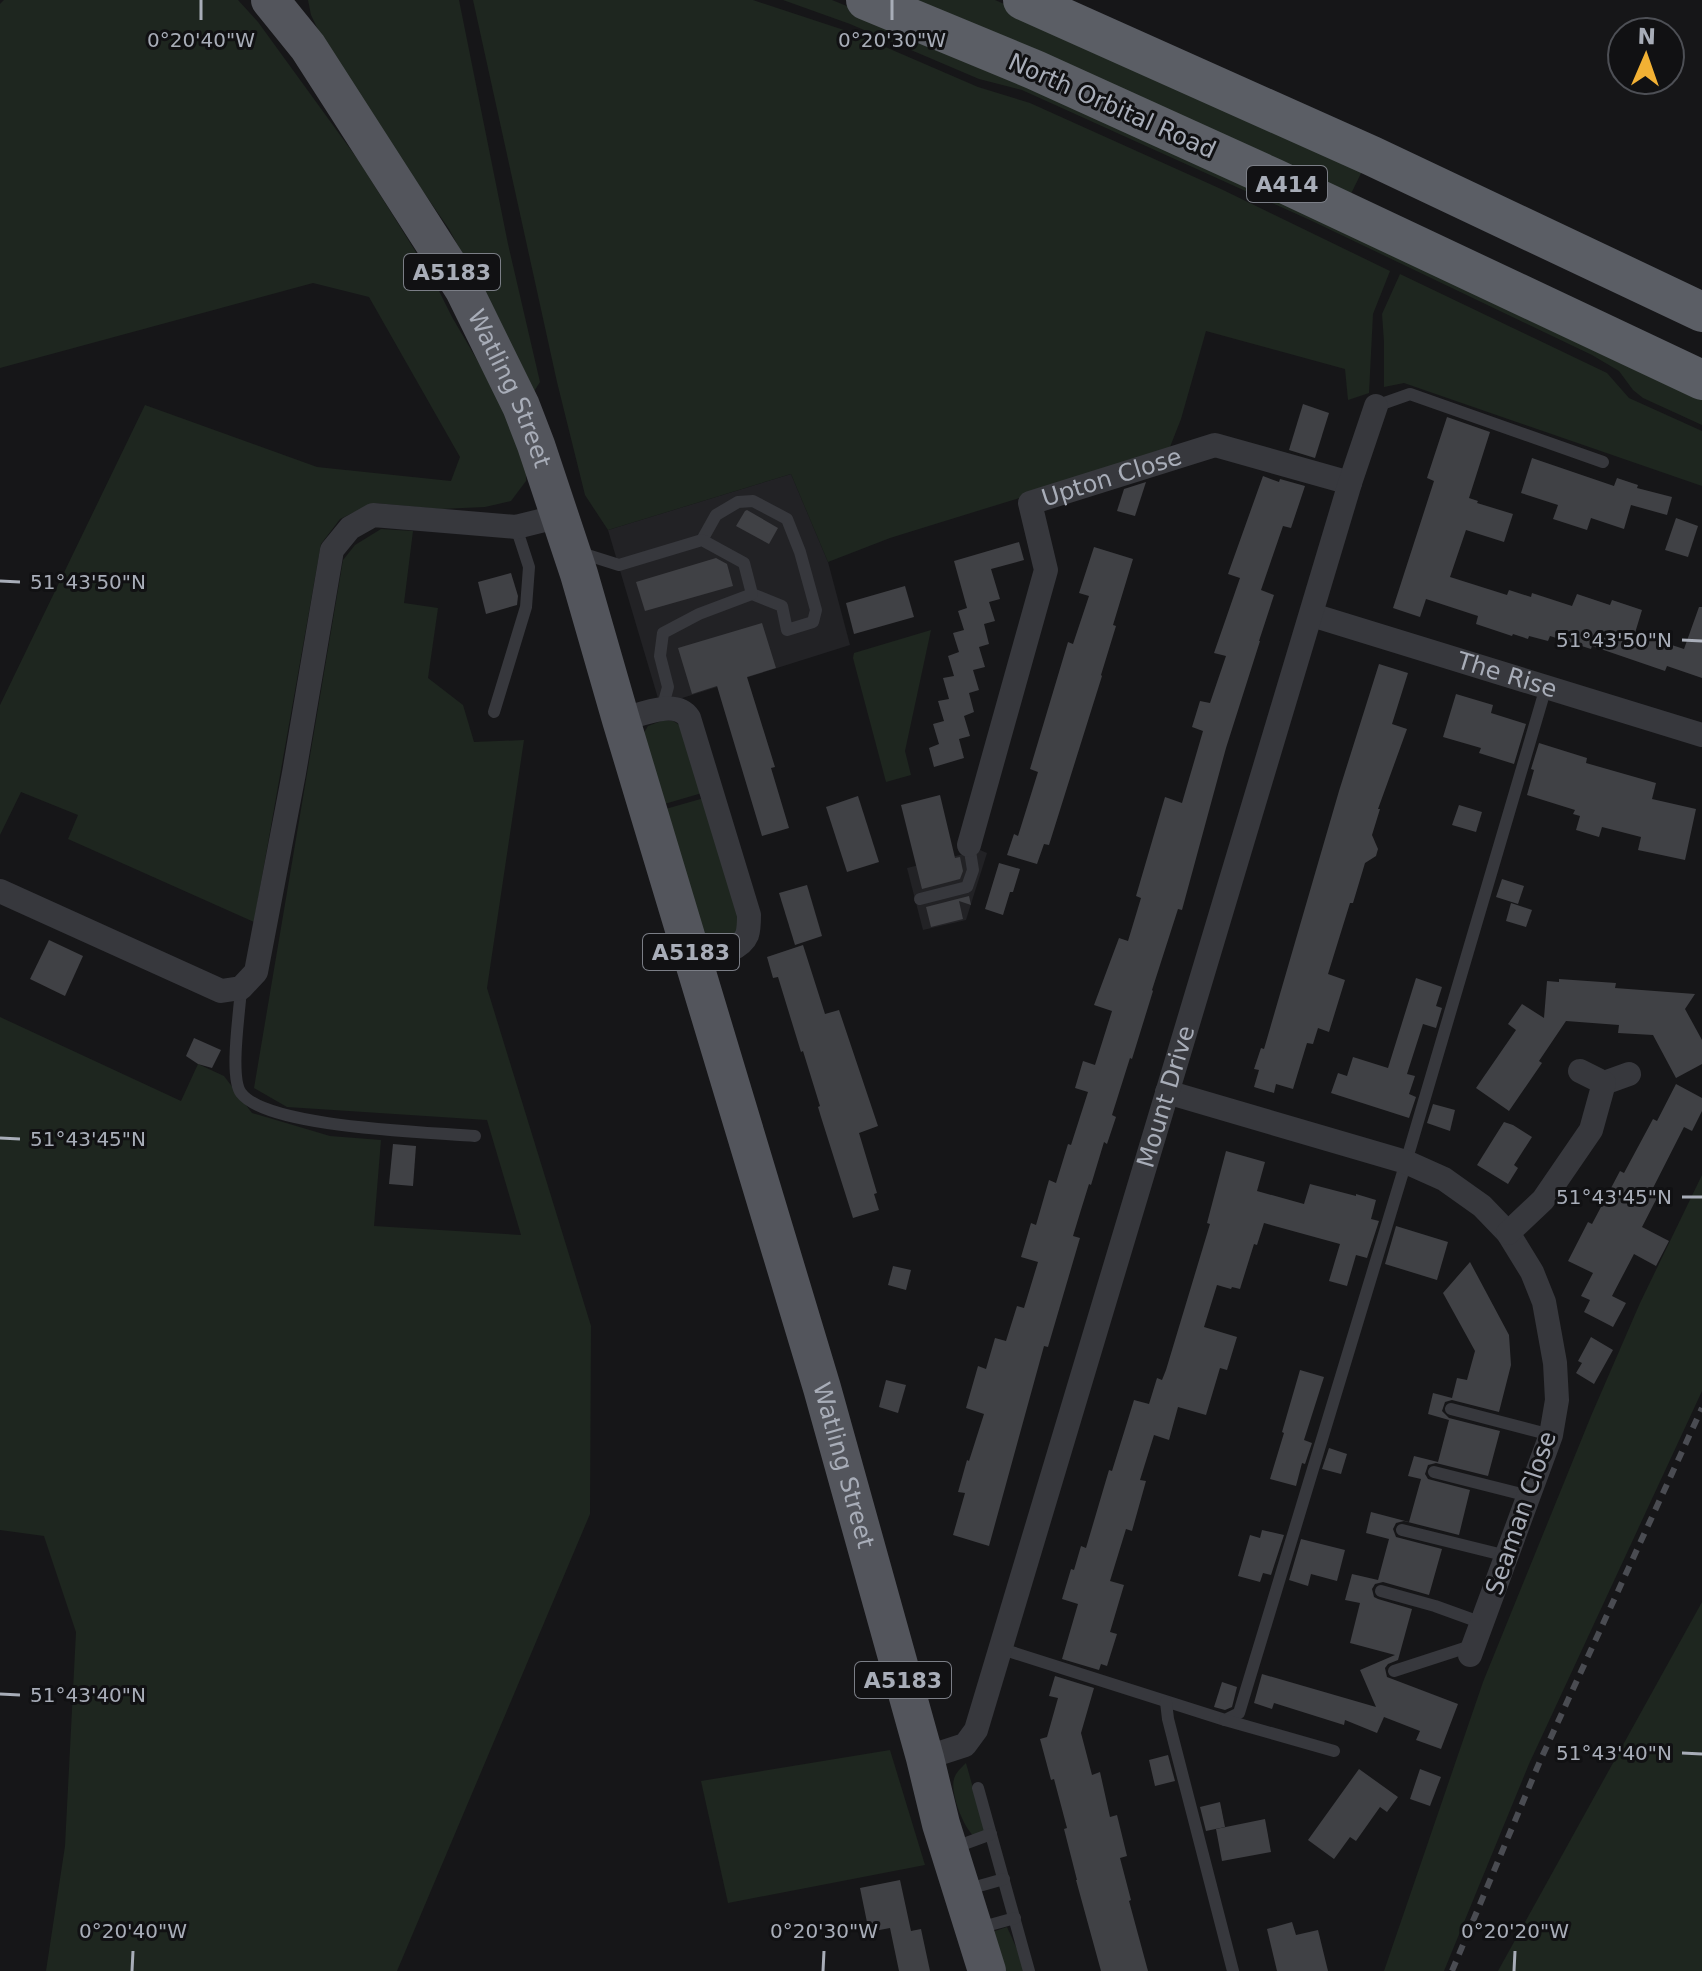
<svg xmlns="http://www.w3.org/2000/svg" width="1702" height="1971" font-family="'DejaVu Sans',sans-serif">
  <rect width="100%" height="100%" fill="#161618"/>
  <g fill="#222225">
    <path d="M791 474 828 562 850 645 660 705 608 530Z"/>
    <path d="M980 850 987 853 966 920 923 930 907 868Z"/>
  </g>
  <g fill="#1e261f">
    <path d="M4 0H238L258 22 359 161 434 281 452 317 497 394 526 458V481L511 501 485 507 441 509 374 503 340 519 321 544 254 922 68 839 78 815 21 792 0 835V705L145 405 317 467 451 481 460 457 369 297 313 283 0 368V4Z"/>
    <path d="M308 0H459L508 244 540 382 533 393 508 339 449 229 333 61 311 15Z"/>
    <path d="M473 0H753L853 33 978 87 1030 103 1221 189 1390 271 1373 314 1369 393 1348 400 1345 369 1206 331 1181 419 1168 452 890 538 828 562 791 474 608 530 585 495 557 382Z"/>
    <path d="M783 0H832L992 65 1702 395V425L1643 398 1633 390 1619 371 1592 355 1312 221 1022 90 979 79 850 24Z"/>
    <path d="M905 0H995L1129 58 1365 165 1349 198Z"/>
    <path d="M1400 274 1607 373 1629 398 1702 431V486L1404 383 1384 387V342L1382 314Z"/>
    <path d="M381 529 413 531 404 603 438 608 428 678 463 705 474 742 524 740 487 988 591 1326 590 1514 397 1971H46L65 1846 76 1632 44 1536 0 1530V1017L181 1101 198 1064 224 1076 252 1113 330 1136 381 1140 374 1226 521 1235 487 1120 287 1107 254 1088 343 560 355 545Z"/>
    <path d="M931 630 905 751 911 775 886 782 853 658 854 653Z"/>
    <path d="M664 720 673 721 681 726 702 793 661 805 643 734 648 726Z"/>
    <path d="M704 798 740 912 736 936 713 946 701 939 662 810Z"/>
    <path d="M1702 1175V1391L1529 1764 1444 1971H1384L1483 1682 1591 1416 1640 1303Z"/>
    <path d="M1702 1602V1971H1498Z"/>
    <path d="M890 1750 925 1865 728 1903 701 1781Z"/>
    <path d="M966 1763 985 1831 974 1836C963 1827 950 1792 954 1779 956 1772 961 1768 966 1763Z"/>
    <path d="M1007 1927 1021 1958 1024 1971H997L986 1934Z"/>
  </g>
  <g fill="#404145">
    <path d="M1303 404 1329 413 1315 458 1289 450Z"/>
    <path d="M1447 417 1490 432 1469 498 1478 501 1477 503 1513 514 1504 542 1466 530 1450 577 1507 595 1509 590 1531 597 1532 593 1572 606 1577 594 1610 605 1612 600 1642 610 1635 633 1684 649 1699 607H1702V678L1667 666 1665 671 1592 646 1591 649 1550 636 1548 641 1529 636 1528 639 1513 634 1512 636 1476 624 1478 616 1426 599 1420 617 1393 608 1434 481 1427 478Z"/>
    <path d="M1532 458 1614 486 1617 478 1638 485 1637 488 1672 497 1667 515 1631 505 1624 529 1591 518 1587 530 1553 519 1558 505 1521 493Z"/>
    <path d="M1263 476 1279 482 1280 479 1305 486 1291 528 1283 526 1261 590 1274 595 1259 641H1260L1226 748 1182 910 1178 909 1152 990 1153 991 1132 1059 1130 1058 1112 1115 1116 1117 1107 1144 1104 1142 1091 1185 1089 1184 1080 1213 1073 1236 1080 1238 1048 1347 1044 1346 989 1546 953 1535 965 1493 958 1492 967 1460 969 1461 984 1414 966 1408 978 1366 986 1369 995 1338 1006 1341 1017 1306 1024 1308 1038 1262 1021 1257 1031 1223 1036 1225 1049 1180 1056 1183 1068 1144 1071 1145 1088 1092 1075 1088 1083 1061 1095 1065 1112 1011 1094 1005 1119 938 1128 941 1141 898 1136 896 1165 797 1182 803 1203 731 1192 727 1200 701 1210 703 1226 656 1214 653 1240 578 1228 574Z"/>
    <path d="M1146 482 1135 516 1117 511 1124 489Z"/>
    <path d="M747 510 778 528 769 544 736 526 745 511Z"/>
    <path d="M1676 518 1698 526 1688 557 1665 550Z"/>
    <path d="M1019 542 1024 560 991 569 1000 599 989 602 995 621 984 624 989 644 979 647 985 667 973 670 979 690 969 693 974 712 964 716 970 736 959 739 964 758 934 767 929 748 939 744 933 724 944 721 938 701 949 699 943 678 954 676 948 656 959 652 953 633 964 630 958 611 967 608 954 561Z"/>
    <path d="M1094 547 1133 559 1113 625 1116 626 1101 675 1102 676 1049 845 1044 844 1037 864 1007 855 1014 834 1018 836 1038 772 1030 769 1068 642 1073 644 1089 596 1079 593Z"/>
    <path d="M716 558 727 564 733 586 645 611 636 582Z"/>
    <path d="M511 573 518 596 517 605 486 614 478 582Z"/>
    <path d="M905 586 914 617 854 634 846 603Z"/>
    <path d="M762 623 776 668 747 677 775 767 771 768 789 828 762 836 717 686 692 694 678 648Z"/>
    <path d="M1379 664 1408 673 1392 724 1407 729 1378 809H1380L1372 835 1378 849 1376 856 1365 863 1353 903H1350L1328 974 1345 980 1329 1032 1318 1028 1313 1044 1307 1043 1293 1089 1276 1084 1274 1093 1254 1087 1259 1070 1254 1069 1261 1048 1264 1049 1339 791Z"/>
    <path d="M1456 694 1493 705 1491 713 1526 724 1514 764 1479 753 1481 748 1443 737Z"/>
    <path d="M1539 743 1587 758 1586 763 1656 783 1652 799 1696 809 1685 860 1638 850 1641 837 1602 827 1599 837 1576 830 1580 816 1573 814 1575 810 1527 795 1534 770 1531 769Z"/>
    <path d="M940 795 955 858 960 857 963 871 960 879 922 889 901 805Z"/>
    <path d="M858 796 879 862 847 872 826 807Z"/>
    <path d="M1459 805 1482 812 1476 832 1452 825Z"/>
    <path d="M999 863 1020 869 1013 892H1010L1003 915 985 909Z"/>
    <path d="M1502 879 1524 886 1518 904 1496 897Z"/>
    <path d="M807 885 822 936 795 945 779 893Z"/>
    <path d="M969 896 971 905 959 901 963 919 931 927 926 907Z"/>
    <path d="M1511 903 1532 910 1526 927 1506 921Z"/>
    <path d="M49 940 83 956 65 996 30 979Z"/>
    <path d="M803 945 825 1014 839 1010 878 1126 859 1133 877 1193 874 1194 879 1210 853 1218 821 1117 818 1107 820 1106 803 1051 801 1052 778 977 773 978 767 957Z"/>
    <path d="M1416 978 1442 987 1436 1006 1442 1008 1436 1028 1423 1024 1407 1074 1415 1076 1409 1094 1416 1097 1409 1118 1331 1093 1338 1073 1347 1076 1353 1057 1388 1068Z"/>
    <path d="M1559 979 1616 983 1615 988 1695 994 1685 1009 1702 1040V1064L1676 1078 1653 1035 1618 1033 1619 1025 1566 1021 1539 1061 1542 1063 1509 1111 1476 1088 1516 1030 1508 1024 1522 1004 1544 1018 1547 981 1559 982Z"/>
    <path d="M194 1038 221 1050 212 1068 198 1064 186 1056Z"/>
    <path d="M1676 1084 1702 1098V1111L1692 1131 1684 1127 1653 1188 1660 1192 1642 1227 1669 1241 1656 1266 1634 1254 1612 1296 1626 1303 1613 1327 1584 1312 1590 1300 1581 1296 1593 1273 1568 1261 1588 1222 1592 1224 1620 1171 1624 1173 1653 1119 1657 1121Z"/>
    <path d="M1433 1104 1455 1110 1450 1131 1427 1123Z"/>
    <path d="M1504 1122 1513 1125 1532 1137 1514 1165 1518 1168 1508 1184 1477 1165Z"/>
    <path d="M393 1144 416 1146 413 1186 389 1184Z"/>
    <path d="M1226 1151 1265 1162 1257 1191 1304 1204 1310 1184 1356 1196V1194L1376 1200 1371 1219 1379 1221 1367 1258 1356 1255 1347 1286 1329 1281 1340 1244 1264 1223 1257 1245 1254 1244 1240 1289 1232 1287 1231 1289 1217 1285 1204 1327 1237 1337 1227 1370 1220 1368 1206 1415 1178 1407 1169 1440 1154 1435 1140 1480 1146 1481 1132 1531 1126 1529 1110 1581 1124 1585 1110 1632 1117 1634 1107 1666 1101 1664 1099 1670 1062 1659 1078 1604 1062 1599 1071 1569 1074 1570 1081 1546 1086 1548 1109 1470 1112 1471 1134 1400 1149 1404 1157 1378 1162 1380 1166 1370 1210 1224 1207 1223Z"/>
    <path d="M1396 1226 1448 1242 1437 1280 1385 1264Z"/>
    <path d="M1470 1262 1509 1335 1511 1365 1499 1412 1452 1400 1445 1402 1442 1411 1449 1418 1500 1431 1488 1476 1436 1463 1428 1465 1425 1474 1428 1479 1470 1490 1459 1535 1404 1521 1396 1523 1393 1529 1396 1537 1442 1549 1429 1595 1383 1582 1375 1584 1372 1589 1374 1597 1378 1599 1412 1609 1398 1660 1388 1664 1385 1668 1387 1677 1458 1704 1441 1749 1416 1740 1420 1731 1384 1717 1377 1733 1345 1720 1344 1725 1274 1703 1272 1709 1254 1703 1262 1674 1376 1707 1360 1670 1395 1655 1350 1643 1360 1603 1345 1600 1352 1574 1378 1580 1389 1539 1366 1533 1371 1512 1409 1522 1421 1479 1408 1476 1414 1456 1438 1462 1449 1420 1428 1414 1433 1393 1452 1398 1457 1378 1467 1380 1475 1351 1443 1293Z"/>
    <path d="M893 1266 911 1270 906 1290 888 1285Z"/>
    <path d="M1591 1337 1613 1350 1594 1384 1576 1373 1582 1363 1578 1361Z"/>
    <path d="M1300 1370 1324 1377 1304 1440 1312 1443 1305 1464 1302 1463 1296 1486 1270 1479 1284 1433 1282 1432Z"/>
    <path d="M886 1380 906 1385 898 1413 879 1407Z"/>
    <path d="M1329 1448 1347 1454 1341 1474 1322 1469Z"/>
    <path d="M1262 1530 1284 1535 1271 1575 1263 1573 1260 1582 1238 1576 1250 1535 1260 1538Z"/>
    <path d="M1301 1539 1345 1550 1337 1581 1311 1574 1308 1586 1289 1580Z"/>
    <path d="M1055 1676 1094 1688 1081 1733 1092 1775 1100 1772 1110 1817 1117 1815 1127 1856 1120 1858 1131 1900 1129 1901 1148 1971H1101L1076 1880H1077L1064 1829 1067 1828 1054 1779 1051 1780 1040 1739 1047 1737 1058 1698 1049 1696Z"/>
    <path d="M1222 1682 1237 1687 1232 1707 1225 1710 1214 1707Z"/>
    <path d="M1168 1755 1175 1781 1155 1786 1149 1760Z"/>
    <path d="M1359 1769 1398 1797 1387 1812 1380 1807 1356 1841 1350 1837 1334 1859 1308 1840Z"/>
    <path d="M1420 1769 1441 1777 1430 1806 1410 1799Z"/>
    <path d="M1220 1802 1225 1827 1206 1831 1200 1807Z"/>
    <path d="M1265 1819 1271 1852 1222 1861 1216 1829Z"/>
    <path d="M900 1880 911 1931 921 1929 930 1971H899L890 1928 869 1932 860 1888Z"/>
    <path d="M1292 1922 1296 1935 1318 1930 1328 1971H1277L1267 1929Z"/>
  </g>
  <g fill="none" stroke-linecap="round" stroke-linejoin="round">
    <g stroke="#37383d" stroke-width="12">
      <path d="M1376 406 1410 394 1603 462"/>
      <path d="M702 540 716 515 738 502 753 501 787 519 800 552 816 610 813 622 787 630 782 606 752 594"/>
      <path d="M581 553 619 565 702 540 744 563 752 594 699 614 663 633 660 656 668 687 662 709"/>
      <path d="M494 712 526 607 529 567 516 527"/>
      <path d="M920 899 967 887 973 870 969 845"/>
      <path d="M241 988C240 1010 229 1077 241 1093 267 1128 429 1132 475 1136"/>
      <path d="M1451 1409 1551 1435"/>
      <path d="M1434 1472 1529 1496"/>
      <path d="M1402 1530 1507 1556"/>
      <path d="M1381 1591 1435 1606 1482 1623"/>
      <path d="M1002 1649 1225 1720 1239 1713 1406 1162 1546 687"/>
      <path d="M1394 1671 1474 1645"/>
      <path d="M1166 1702 1168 1719 1233 1971"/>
      <path d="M1225 1720 1334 1751"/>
      <path d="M978 1788 1029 1971"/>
      <path d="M953 1848 991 1834"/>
      <path d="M965 1890 1004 1879"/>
      <path d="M979 1928 1015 1918"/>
    </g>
    <g stroke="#37383d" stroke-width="24">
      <path id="s1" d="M1312 615 1702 735"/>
      <path d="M621 720C640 715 676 698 689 718L749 915C749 921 749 929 747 935 740 952 710 956 694 961"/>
      <path id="s2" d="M969 845 1046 570 1030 503 1215 445 1350 483"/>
      <path d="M0 891 221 991 241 988 256 972 294 773 332 550 350 528 373 515 516 527 560 516"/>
      <path d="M1604 1083 1629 1074"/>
      <path d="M1167 1092 1406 1162 1444 1179 1482 1206 1508 1233 1532 1272 1544 1302 1555 1363 1557 1400 1551 1435 1470 1655"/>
      <path d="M1508 1233 1543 1200 1591 1130 1604 1083 1580 1071"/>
      <path id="s3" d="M925 1758 965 1745 976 1730 1350 483 1376 406"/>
    </g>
    <path stroke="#53555c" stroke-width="38" id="s4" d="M270 0 308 47 464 290 521 406 536 445 579 574 621 720 822 1388 925 1758 941 1824 987 1971"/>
    <g stroke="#5b5e65" stroke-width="40">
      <path d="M866 0 1035 70 1273 178 1702 380"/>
      <path d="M1023 0 1372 156 1702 312"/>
    </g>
    <path stroke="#4a4c52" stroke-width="6" stroke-dasharray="10 8" stroke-linecap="butt" d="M1452 1971 1540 1761 1702 1408"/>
  </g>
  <path fill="none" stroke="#a8adb8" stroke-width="3" d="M201 20V0M892 20V0M0 581 20 582M1682 640 1702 641M0 1138 20 1139M1682 1197H1702M0 1694 20 1695M1682 1753 1702 1754M132 1971 133 1951M823 1971 824 1951M1514 1971 1515 1951"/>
  <g text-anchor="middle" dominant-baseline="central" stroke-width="6" stroke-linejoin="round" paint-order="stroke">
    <g fill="#111113" stroke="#7b7e86" stroke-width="2">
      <rect x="1247" y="166" width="80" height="36" rx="6"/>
      <rect x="404" y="254" width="96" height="36" rx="6"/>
      <rect x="643" y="934" width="96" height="36" rx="6"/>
      <rect x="855" y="1662" width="96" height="36" rx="6"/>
    </g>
    <g font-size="22" font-weight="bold" fill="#a8adb8">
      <text x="1287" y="184">A414</text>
      <text x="452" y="272">A5183</text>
      <text x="691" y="952">A5183</text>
      <text x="903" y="1680">A5183</text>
    </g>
    <g font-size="24" fill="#a8adb8" stroke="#111113">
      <text transform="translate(1112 106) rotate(24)">North Orbital Road</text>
      <text stroke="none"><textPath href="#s4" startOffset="458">Watling Street</textPath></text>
      <text stroke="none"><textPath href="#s2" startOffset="440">Upton Close</textPath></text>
      <text stroke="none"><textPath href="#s1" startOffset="204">The Rise</textPath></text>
      <text stroke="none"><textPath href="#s3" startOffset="722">Mount Drive</textPath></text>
      <text stroke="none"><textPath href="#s4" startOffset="1586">Watling Street</textPath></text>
      <text transform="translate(1521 1513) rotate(-71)">Seaman Close</text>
    </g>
  </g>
  <g font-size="20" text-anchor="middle" fill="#a8adb8" stroke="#111113" stroke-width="6" stroke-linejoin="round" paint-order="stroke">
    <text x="201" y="47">0°20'40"W</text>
    <text x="892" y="47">0°20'30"W</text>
    <text x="88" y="589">51°43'50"N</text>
    <text x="1614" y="647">51°43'50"N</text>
    <text x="88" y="1146">51°43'45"N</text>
    <text x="1614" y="1204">51°43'45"N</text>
    <text x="88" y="1702">51°43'40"N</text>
    <text x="1614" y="1760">51°43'40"N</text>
    <text x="133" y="1938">0°20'40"W</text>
    <text x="824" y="1938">0°20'30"W</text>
    <text x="1515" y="1938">0°20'20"W</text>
  </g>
  <g transform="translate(1646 56) rotate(2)"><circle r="38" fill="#111113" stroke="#4d4f55" stroke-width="2"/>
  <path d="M0-6L14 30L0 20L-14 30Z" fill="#f2b134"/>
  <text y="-12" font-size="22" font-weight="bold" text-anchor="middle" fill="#a8adb8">N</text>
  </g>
</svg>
